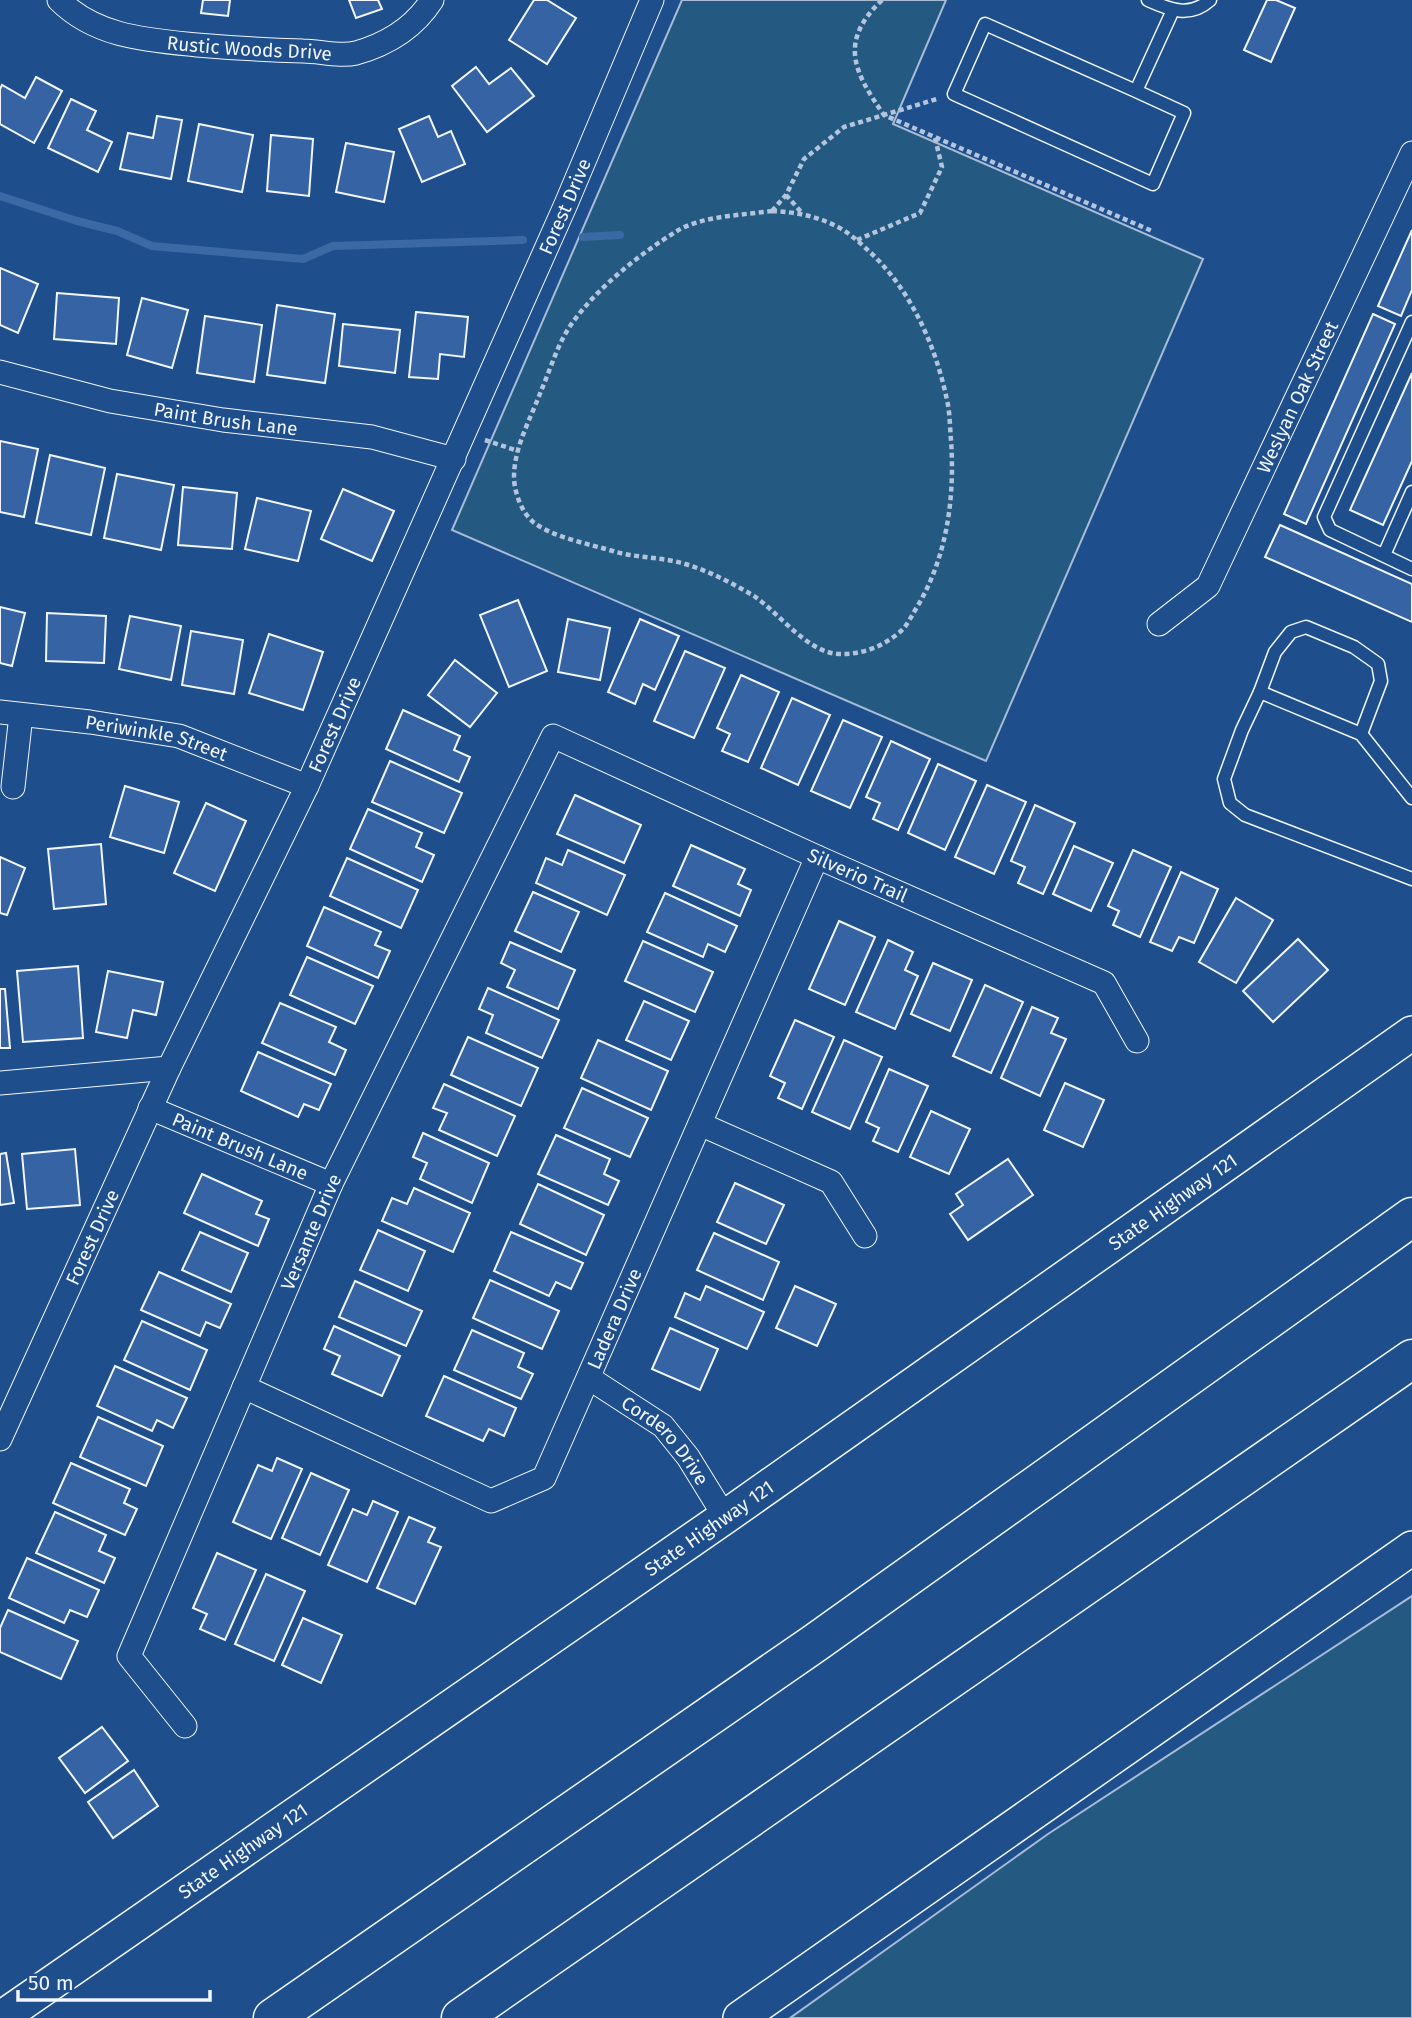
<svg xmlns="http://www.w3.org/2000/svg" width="1412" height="2018" font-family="'Fira Sans',sans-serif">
  <rect width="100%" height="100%" fill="#1f4e8c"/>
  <g fill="#245a82" stroke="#a8bbd7" stroke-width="2">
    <path d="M682 0H946L893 124 1203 259 986 761 452 530Z"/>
    <path d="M1412 1596V2018H790L1048 1834Z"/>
  </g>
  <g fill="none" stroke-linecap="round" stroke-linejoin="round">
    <g stroke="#3b69a3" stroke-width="8">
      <path d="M0 196 77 221 117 231 152 246 303 259 333 246 523 240"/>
      <path d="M583 237 620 235"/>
    </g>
  </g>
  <g fill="#3563a3" stroke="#f2f6ff" stroke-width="2">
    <path d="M203 0H230L228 16 201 13Z"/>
    <path d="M349 0H378L382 9 356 18Z"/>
    <path d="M534 0H547L576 18 547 64 509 40Z"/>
    <path d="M1267 0H1276L1295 8 1271 62 1244 50Z"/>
    <path d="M476 67 489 84 511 68 534 96 487 132 452 86Z"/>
    <path d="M36 77 62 91 34 143 0 124V89L2 85 25 98Z"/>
    <path d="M71 99 96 111 87 130 112 142 98 172 48 148Z"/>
    <path d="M157 116 182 120 171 179 120 169 128 133 153 138Z"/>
    <path d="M429 116 438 137 451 131 465 164 422 182 399 129Z"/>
    <path d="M199 124 253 135 242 192 188 181Z"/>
    <path d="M271 135 313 139 309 196 267 191Z"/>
    <path d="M346 143 394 152 384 202 336 192Z"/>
    <path d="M1412 230V290L1401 316 1378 306Z"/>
    <path d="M0 268 38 284 18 333 0 325Z"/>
    <path d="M57 293 119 298 116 344 54 339Z"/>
    <path d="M142 298 188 310 172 368 127 355Z"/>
    <path d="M277 305 335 314 325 383 267 375Z"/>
    <path d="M416 312 468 317 464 357 440 354 438 379 409 377Z"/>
    <path d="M1373 314 1395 324 1306 524 1284 514Z"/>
    <path d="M205 316 262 325 254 382 197 373Z"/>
    <path d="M343 324 400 330 395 373 339 366Z"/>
    <path d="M1412 373V461L1383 525 1350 510Z"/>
    <path d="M0 441 38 449 24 517 0 512Z"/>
    <path d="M50 455 105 468 91 535 36 523Z"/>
    <path d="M117 474 174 485 161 550 104 538Z"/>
    <path d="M183 487 237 493 232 549 178 545Z"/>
    <path d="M343 489 394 511 372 561 321 539Z"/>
    <path d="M257 498 311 511 298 561 245 549Z"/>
    <path d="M1280 525 1412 584V622L1265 557Z"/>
    <path d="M518 600 547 671 509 687 480 615Z"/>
    <path d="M0 607 25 613 12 666 0 663Z"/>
    <path d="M47 613 106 616 104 663 46 661Z"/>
    <path d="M130 616 181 626 171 680 119 669Z"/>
    <path d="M568 619 610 628 600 680 558 672Z"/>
    <path d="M640 619 679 636 655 690 643 684 635 704 608 692Z"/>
    <path d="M191 631 243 640 234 694 182 685Z"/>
    <path d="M269 634 323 652 303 710 249 693Z"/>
    <path d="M685 651 725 668 694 738 654 721Z"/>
    <path d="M455 660 497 693 470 727 428 695Z"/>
    <path d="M741 675 779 692 748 762 722 751 730 734 717 728Z"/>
    <path d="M792 698 830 715 798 785 761 768Z"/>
    <path d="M403 710 460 736 454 750 470 757 459 782 386 749Z"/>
    <path d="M843 720 882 737 850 808 811 791Z"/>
    <path d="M891 741 930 759 898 830 873 819 880 803 866 797Z"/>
    <path d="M390 761 462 793 444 833 372 802Z"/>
    <path d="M938 764 976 781 945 850 908 833Z"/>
    <path d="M987 785 1026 802 994 874 955 857Z"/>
    <path d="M125 786 179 802 164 853 110 837Z"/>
    <path d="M575 795 641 825 624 863 557 834Z"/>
    <path d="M206 803 246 821 215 891 174 873Z"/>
    <path d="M1035 805 1075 823 1043 894 1018 883 1025 867 1011 861Z"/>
    <path d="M368 809 422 833 416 847 434 855 422 882 350 849Z"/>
    <path d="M101 844 106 904 54 909 48 849Z"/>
    <path d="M691 845 745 869 738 884 751 890 740 916 673 886Z"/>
    <path d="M1074 846 1113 863 1091 911 1053 894Z"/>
    <path d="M568 850 625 875 607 915 536 883 546 858 562 865Z"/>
    <path d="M1133 850 1171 867 1140 937 1113 925 1119 911 1108 906Z"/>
    <path d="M0 857 25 868 7 915 0 913Z"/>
    <path d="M347 858 418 890 401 928 330 896Z"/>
    <path d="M1181 872 1218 889 1194 943 1179 937 1172 951 1150 942Z"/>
    <path d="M533 892 579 912 561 952 515 931Z"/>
    <path d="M665 893 737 926 725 952 708 944 703 957 647 932Z"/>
    <path d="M1236 898 1273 920 1236 983 1199 962Z"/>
    <path d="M324 907 381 932 375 945 390 951 378 978 307 946Z"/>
    <path d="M839 921 875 937 845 1005 809 989Z"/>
    <path d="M1298 939 1328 970 1273 1022 1243 991Z"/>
    <path d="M888 940 913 952 905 970 918 976 895 1029 856 1012Z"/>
    <path d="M643 941 713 972 695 1012 625 981Z"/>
    <path d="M510 942 575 970 558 1009 507 987 515 970 501 963Z"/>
    <path d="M307 957 373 986 355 1024 290 995Z"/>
    <path d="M933 963 972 980 950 1031 911 1014Z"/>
    <path d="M78 966 83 1038 23 1042 17 971Z"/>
    <path d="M108 971 163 982 156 1015 133 1010 127 1038 96 1032Z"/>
    <path d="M985 985 1023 1002 991 1073 953 1056Z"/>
    <path d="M488 988 559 1020 542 1058 486 1033 493 1015 479 1009Z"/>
    <path d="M0 989H5L10 1048H0Z"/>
    <path d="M644 1001 689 1021 671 1060 626 1040Z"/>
    <path d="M280 1003 336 1027 329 1042 346 1050 335 1075 262 1043Z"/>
    <path d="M1032 1007 1058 1018 1051 1033 1066 1039 1040 1096 1001 1078Z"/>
    <path d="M795 1020 834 1037 802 1109 778 1098 785 1083 770 1076Z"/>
    <path d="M468 1037 538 1068 521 1106 451 1075Z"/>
    <path d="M598 1040 668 1071 651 1110 581 1078Z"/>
    <path d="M844 1040 882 1057 850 1129 812 1112Z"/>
    <path d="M258 1052 331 1084 319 1110 304 1104 298 1117 241 1091Z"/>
    <path d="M889 1069 928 1086 898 1152 873 1141 879 1128 866 1122Z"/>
    <path d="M1065 1083 1104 1100 1083 1147 1044 1130Z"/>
    <path d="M444 1084 515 1116 497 1156 439 1130 447 1113 433 1108Z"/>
    <path d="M582 1088 648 1118 630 1157 564 1128Z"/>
    <path d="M931 1111 970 1129 949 1174 910 1157Z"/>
    <path d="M423 1133 489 1163 472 1203 420 1179 427 1163 413 1157Z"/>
    <path d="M556 1135 610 1159 604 1174 619 1181 608 1205 538 1174Z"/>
    <path d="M75 1149 80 1205 27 1209 22 1154Z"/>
    <path d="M6 1153 14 1203 0 1205V1154Z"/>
    <path d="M1008 1159 1033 1195 968 1240 950 1214 963 1205 956 1194Z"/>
    <path d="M202 1174 262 1201 256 1214 269 1219 258 1246 184 1213Z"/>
    <path d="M735 1183 784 1205 766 1244 717 1222Z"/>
    <path d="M538 1184 604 1215 586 1255 520 1224Z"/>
    <path d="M414 1188 470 1213 453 1252 382 1221 392 1198 407 1204Z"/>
    <path d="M378 1230 425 1251 408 1291 360 1270Z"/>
    <path d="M200 1232 248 1253 231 1292 182 1270Z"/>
    <path d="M511 1232 583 1263 571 1289 556 1282 549 1296 494 1271Z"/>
    <path d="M714 1233 779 1262 763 1300 697 1270Z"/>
    <path d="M159 1272 231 1304 220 1328 206 1322 200 1336 141 1310Z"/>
    <path d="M490 1280 559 1311 542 1349 473 1318Z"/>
    <path d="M355 1281 422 1311 406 1346 339 1317Z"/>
    <path d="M706 1286 764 1312 747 1349 675 1317 685 1293 700 1300Z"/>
    <path d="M795 1286 836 1304 817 1346 776 1328Z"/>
    <path d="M142 1321 207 1350 190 1390 124 1360Z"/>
    <path d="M334 1326 400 1356 382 1396 332 1374 340 1356 324 1349Z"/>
    <path d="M670 1328 718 1349 700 1390 652 1369Z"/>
    <path d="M472 1330 524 1353 518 1367 533 1374 521 1399 454 1370Z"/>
    <path d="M115 1366 187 1398 173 1428 157 1420 152 1431 97 1406Z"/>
    <path d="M444 1376 516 1408 504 1436 489 1429 483 1441 426 1416Z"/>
    <path d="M98 1417 163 1446 146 1486 80 1457Z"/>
    <path d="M277 1458 302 1469 271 1539 233 1522 258 1465 272 1471Z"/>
    <path d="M71 1463 130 1489 124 1503 137 1509 125 1535 53 1503Z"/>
    <path d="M311 1473 349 1490 320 1555 282 1538Z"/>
    <path d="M373 1501 398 1512 367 1582 328 1565 353 1509 367 1515Z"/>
    <path d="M55 1512 106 1535 99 1551 115 1558 104 1583 36 1553Z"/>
    <path d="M409 1517 435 1528 428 1542 441 1547 415 1604 377 1588Z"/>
    <path d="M217 1553 256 1570 225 1640 200 1629 207 1614 193 1608Z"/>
    <path d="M27 1558 99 1590 87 1617 70 1610 64 1623 9 1598Z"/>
    <path d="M266 1574 305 1591 274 1661 235 1644Z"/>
    <path d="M8 1610 78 1641 61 1679 0 1652V1628Z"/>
    <path d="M303 1618 342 1635 321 1683 282 1665Z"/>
    <path d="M102 1727 128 1761 85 1793 59 1758Z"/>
    <path d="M134 1770 158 1806 113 1838 88 1802Z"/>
  </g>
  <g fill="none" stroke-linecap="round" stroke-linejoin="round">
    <g stroke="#f2f6ff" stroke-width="15">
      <g id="service">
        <path d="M1148 0C1170 10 1190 18 1210 0"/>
        <path d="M1136 91 985 24 954 94 1153 184 1184 113 1136 91 1173 10"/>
        <path d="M1412 322 1324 517 1330 530 1412 569"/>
        <path d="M1384 555 1412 492"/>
        <path d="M1260 692 1275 652 1291 632 1306 627 1354 647 1378 664 1381 681 1361 734"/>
        <path d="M1412 798 1361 734 1260 692 1242 730 1224 779 1230 803 1245 815 1412 879"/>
      </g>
    </g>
    <g stroke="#f2f6ff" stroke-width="25">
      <g id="minor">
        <path id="s1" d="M59 0C96 37 147 40 197 45 232 48 267 50 303 51 319 51 340 57 356 53 388 44 414 28 432 0"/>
        <path id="s2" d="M0 372 110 401 223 420 372 437 454 459"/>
        <path id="s3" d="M1159 624 1208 586 1412 153"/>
        <path id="s4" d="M0 712 90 722 179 736 307 786"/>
        <path d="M13 787 21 715"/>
        <path d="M0 1083 169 1068"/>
        <path id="s5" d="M150 1108 331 1184"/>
        <path d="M700 1124 831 1182 865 1236"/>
        <path id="s6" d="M589 1378 663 1426 688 1457 725 1517"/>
        <path id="s7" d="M244 1387 491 1501 544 1478 817 857"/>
        <path id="s8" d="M0 1439 169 1068 307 786 566 204 652 0"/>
        <path id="s9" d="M185 1726 129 1656 331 1184 553 736 817 857 1104 983 1137 1041"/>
      </g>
    </g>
    <g stroke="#f2f6ff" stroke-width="36">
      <g id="secondary">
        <path id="s10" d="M1 2018 725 1517 1412 1033"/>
        <path d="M740 2018 1412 1548"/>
      </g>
    </g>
    <g stroke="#f2f6ff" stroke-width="41">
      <g id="motorway">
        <path d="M273 2018 815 1643 1412 1217"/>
        <path d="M461 2018 1412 1359"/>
      </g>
    </g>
    <g stroke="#b3c4dc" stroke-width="4.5" stroke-dasharray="5 3.5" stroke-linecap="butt">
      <path d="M882 0C838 42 854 72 884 115L1152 231"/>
      <path d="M786 195 802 213"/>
      <path d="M772 211C795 212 817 216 838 227 851 234 861 244 871 253 913 293 937 349 948 405 950 417 950 429 951 440 955 498 947 557 917 607 912 615 908 624 902 630 885 646 862 655 838 654 807 652 779 613 754 596 732 583 709 571 685 564 662 557 638 558 616 552 591 544 552 538 532 521 521 511 514 491 514 477 514 447 531 418 541 391 551 368 558 342 573 322 598 287 641 253 677 231 701 216 743 215 772 211Z"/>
      <path d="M772 211 786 195 804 159 844 127 937 99"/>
      <path d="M857 240 920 213 942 167 935 138"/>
      <path d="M485 440 518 451"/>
    </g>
    <use href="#service" stroke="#1f4e8c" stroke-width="12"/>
    <use href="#minor" stroke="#1f4e8c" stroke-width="23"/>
    <use href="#secondary" stroke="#1f4e8c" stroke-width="33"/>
    <use href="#motorway" stroke="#1f4e8c" stroke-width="38"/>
  </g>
  <g text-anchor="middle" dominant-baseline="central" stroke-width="5" stroke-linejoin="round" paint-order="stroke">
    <g font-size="19" fill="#f2f6ff" stroke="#1f4e8c">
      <text stroke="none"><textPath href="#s1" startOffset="201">Rustic Woods Drive</textPath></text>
      <text stroke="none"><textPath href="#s8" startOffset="1356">Forest Drive</textPath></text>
      <text stroke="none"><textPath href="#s3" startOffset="271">Weslyan Oak Street</textPath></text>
      <text stroke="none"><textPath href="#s2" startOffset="231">Paint Brush Lane</textPath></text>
      <text stroke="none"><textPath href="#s8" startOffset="789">Forest Drive</textPath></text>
      <text stroke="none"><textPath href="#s4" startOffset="159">Periwinkle Street</textPath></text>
      <text stroke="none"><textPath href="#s9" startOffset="1438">Silverio Trail</textPath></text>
      <text stroke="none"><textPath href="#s5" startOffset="98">Paint Brush Lane</textPath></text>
      <text stroke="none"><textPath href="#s10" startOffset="1428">State Highway 121</textPath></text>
      <text stroke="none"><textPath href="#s9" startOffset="551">Versante Drive</textPath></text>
      <text stroke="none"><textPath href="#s8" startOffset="222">Forest Drive</textPath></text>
      <text stroke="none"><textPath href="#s7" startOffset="504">Ladera Drive</textPath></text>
      <text stroke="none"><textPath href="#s6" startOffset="100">Cordero Drive</textPath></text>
      <text stroke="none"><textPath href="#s10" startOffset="861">State Highway 121</textPath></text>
      <text stroke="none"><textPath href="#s10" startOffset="294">State Highway 121</textPath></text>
    </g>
  </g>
  <path d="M18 1990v10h192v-10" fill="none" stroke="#f2f6ff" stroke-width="3.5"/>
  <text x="28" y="1990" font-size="21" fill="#f2f6ff" stroke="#1f4e8c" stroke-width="5" paint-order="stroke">50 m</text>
</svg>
